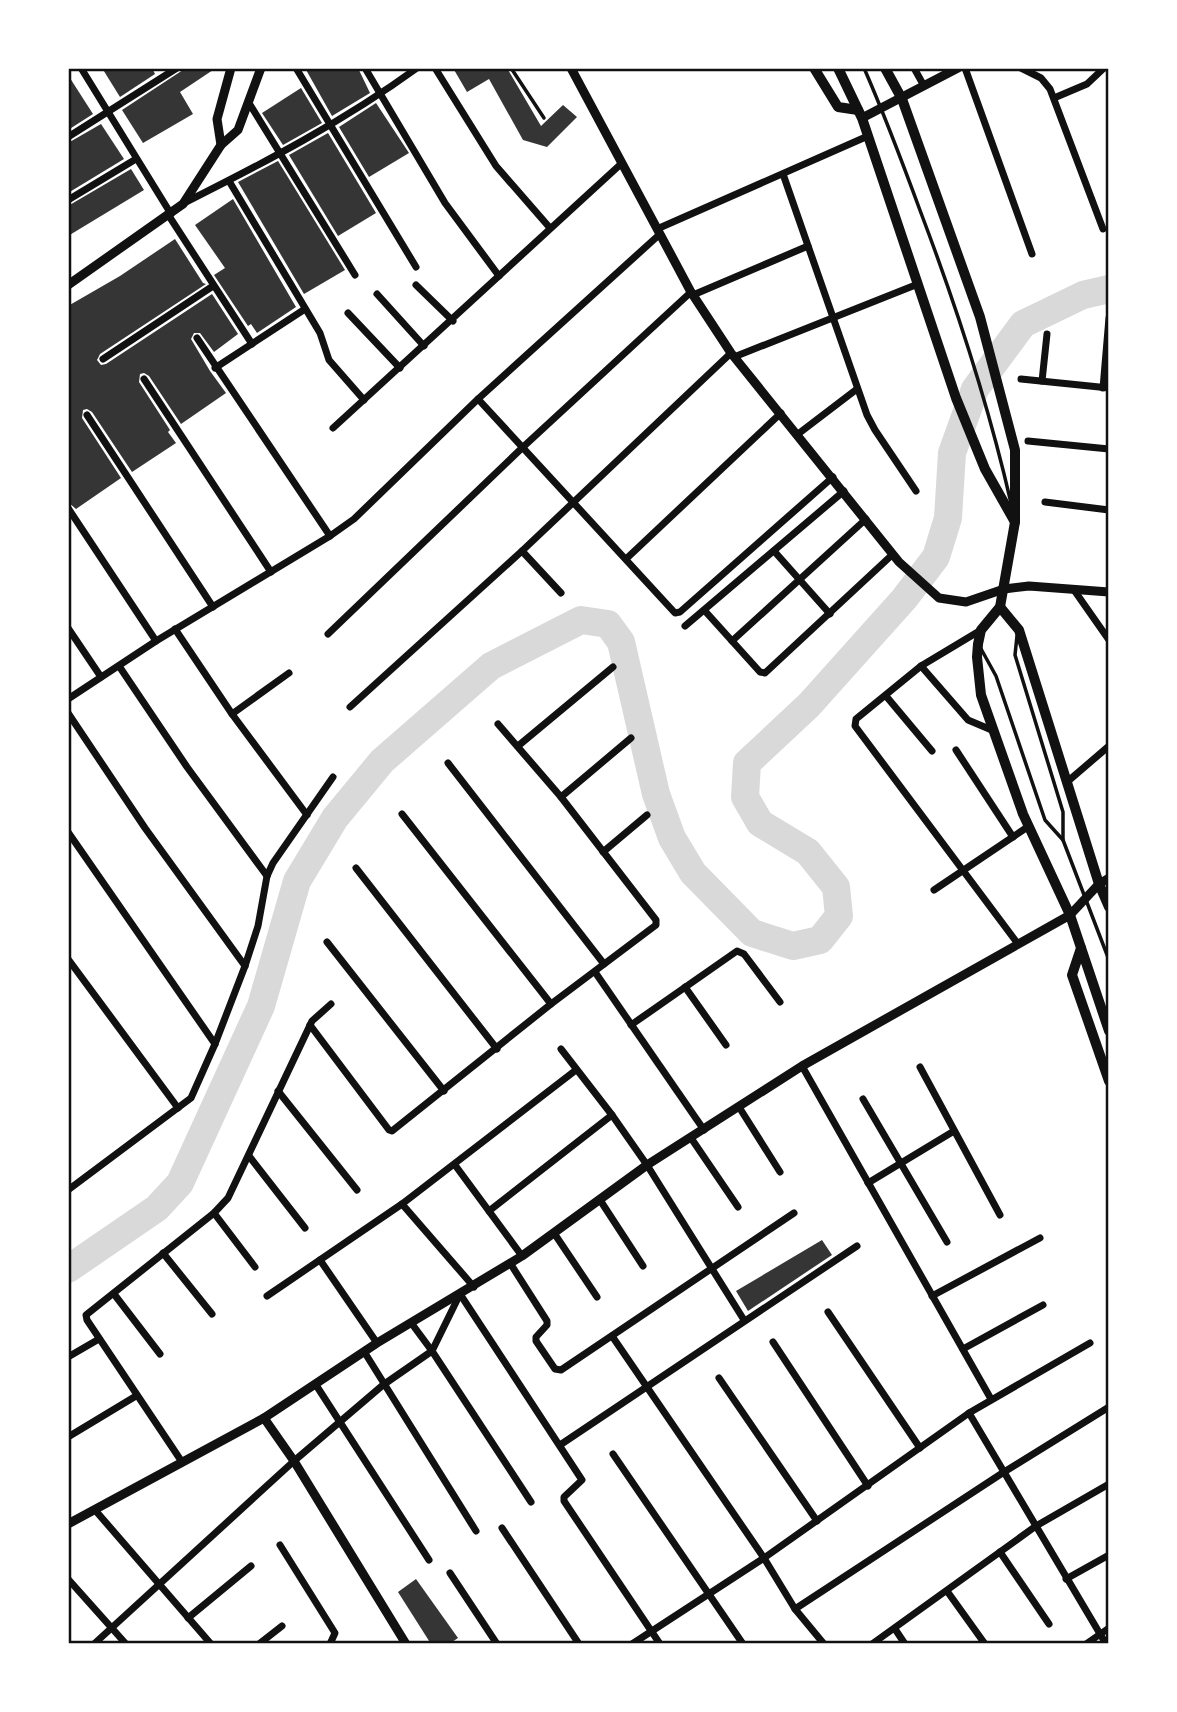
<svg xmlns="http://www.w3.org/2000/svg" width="1177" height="1712" font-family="'Varela Round',sans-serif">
  <rect width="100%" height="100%" fill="#fff"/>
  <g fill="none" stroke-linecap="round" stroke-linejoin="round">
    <path stroke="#d9d9d9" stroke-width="28" d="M68 1269 157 1208 180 1183 261 1006 297 881 335 818 382 761 491 666 581 620 608 624 621 642 656 794 672 838 693 873 752 933 793 946 820 940 839 916 836 887 808 852 760 823 745 797 747 763 809 705 904 599 936 557 948 518 952 453 975 389 1023 324 1083 295 1109 289"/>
  </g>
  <g fill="#353535">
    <path d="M102 68H152L155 74 120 97Z"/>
    <path d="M186 68H216L180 92 193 114 143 143 122 110Z"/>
    <path d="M305 68H358L370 93 332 116Z"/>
    <path d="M453 68H507L541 126 563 105 577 117 547 147 523 140 489 79 467 92Z"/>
    <path d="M68 75 93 114 68 130Z"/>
    <path d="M301 88 322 123 283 145 262 113Z"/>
    <path d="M376 103 409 153 369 177 339 127Z"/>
    <path d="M101 124 124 159 68 193V143Z"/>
    <path d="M328 133 376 213 338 236 289 155Z"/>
    <path d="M278 161 345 270 304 294 238 182Z"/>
    <path d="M131 169 144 190 68 236V206Z"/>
    <path d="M233 199 296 307 257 333 251 324 248 326 214 275 225 268 195 225Z"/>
    <path d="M175 239 203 283 206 284 100 354 97 360 101 365 106 364 212 294 238 334 214 352 200 333H194L191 339 210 371 226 393 181 424 149 376 144 373 140 374 139 382 170 430 168 432 176 443 132 472 92 412 87 409 83 410 82 418 121 478 76 509 68 502V306L120 276Z"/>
    <path d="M822 1240 832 1255 748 1311 736 1291Z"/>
    <path d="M416 1579 458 1638 449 1644H431L398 1592Z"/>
  </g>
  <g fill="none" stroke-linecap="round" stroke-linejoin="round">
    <g stroke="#111" stroke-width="3.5">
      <path d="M511 68 544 118"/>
      <path d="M864 68C885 116 903 164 921 213 957 308 988 403 1011 503"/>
      <path d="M1017 636 1015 655 1063 812V840"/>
      <path d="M980 647 996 676 1045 820 1063 840 1109 960"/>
    </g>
    <g stroke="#111" stroke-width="7">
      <path d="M81 68 171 214"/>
      <path d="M296 68 416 267"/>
      <path d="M365 68 445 203 499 276"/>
      <path d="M435 68 496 166 550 228"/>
      <path d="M914 68 924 86"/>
      <path d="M965 68 1032 254"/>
      <path d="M1021 68 1041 78 1050 89 1103 229"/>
      <path d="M1054 98 1087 84 1104 68"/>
      <path d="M249 103 355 275"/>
      <path d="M68 137 177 68"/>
      <path d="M783 174 867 415 875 430 916 491"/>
      <path d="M229 181 320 333 329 360 364 400"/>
      <path d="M68 200 136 159"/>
      <path d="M184 203C264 163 344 121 417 68"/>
      <path d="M169 216 252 344"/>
      <path d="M657 229 868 136"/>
      <path d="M416 285 453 321"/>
      <path d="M377 294 424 346"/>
      <path d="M693 295 808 246"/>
      <path d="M348 313 400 368"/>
      <path d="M197 338 330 536"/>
      <path d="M734 357 918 284"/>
      <path d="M103 359 213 286"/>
      <path d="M215 368 305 309"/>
      <path d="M144 379 271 572"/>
      <path d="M1021 379 1109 388"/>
      <path d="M1042 381 1047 334"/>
      <path d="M1103 388 1109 318"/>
      <path d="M478 399 675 613 680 612 833 477"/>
      <path d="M87 415 213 607"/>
      <path d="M333 428 622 163"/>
      <path d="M798 434 857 389"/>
      <path d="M1028 441 1109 449"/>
      <path d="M1045 502 1109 510"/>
      <path d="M68 508 156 641"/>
      <path d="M522 551 561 593"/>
      <path d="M774 551 830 614"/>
      <path d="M626 559 781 413"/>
      <path d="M1074 590 1109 640"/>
      <path d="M705 611 760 672 765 673 893 554"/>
      <path d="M685 626 844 491"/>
      <path d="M68 628 101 677"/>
      <path d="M175 629 232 714 307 815"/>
      <path d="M981 630 921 666 856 719 855 726 1018 944"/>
      <path d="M328 634 522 448 691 292"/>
      <path d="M732 641 866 519"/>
      <path d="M119 666 187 767 267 876"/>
      <path d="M921 666 968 720 994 731"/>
      <path d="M886 696 932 751"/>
      <path d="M68 699 156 641 330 536 354 519 478 399 660 234"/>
      <path d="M350 707 522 551 731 353"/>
      <path d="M68 713 145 828 245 966"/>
      <path d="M232 714 289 673"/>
      <path d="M518 746 613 667"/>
      <path d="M956 750 1013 837"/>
      <path d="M448 763 604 964"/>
      <path d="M1067 782 1109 746"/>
      <path d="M561 797 631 738"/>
      <path d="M402 814 551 1004"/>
      <path d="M68 832 215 1044"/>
      <path d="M603 852 647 815"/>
      <path d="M356 868 497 1049"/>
      <path d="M934 890 1029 826"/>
      <path d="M327 942 444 1091"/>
      <path d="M68 959 178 1108"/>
      <path d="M595 972 704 1130"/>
      <path d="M685 987 726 1045"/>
      <path d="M310 1025 389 1130 392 1131 551 1004 656 925V920L561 797 498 724"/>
      <path d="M631 1025 737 951 744 954 780 1002"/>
      <path d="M561 1049 612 1115 647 1165 744 1320"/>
      <path d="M802 1066 991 1399"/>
      <path d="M920 1067 1000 1215"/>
      <path d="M278 1091 357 1190"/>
      <path d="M863 1099 947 1242"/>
      <path d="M739 1107 780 1172"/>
      <path d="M691 1138 738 1207"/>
      <path d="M249 1156 305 1228"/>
      <path d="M455 1165 522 1256"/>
      <path d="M868 1183 954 1131"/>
      <path d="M68 1190 191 1098 215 1044 245 966 258 926 267 876 273 863 333 777"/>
      <path d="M600 1200 643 1266"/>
      <path d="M402 1204 474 1287"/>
      <path d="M489 1211 612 1115"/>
      <path d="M214 1213 255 1267"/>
      <path d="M554 1233 597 1297"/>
      <path d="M163 1253 212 1314"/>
      <path d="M320 1260 377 1343"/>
      <path d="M510 1263 547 1321V1325L536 1337V1341L555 1369 561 1370 794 1213"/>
      <path d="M114 1294 160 1354"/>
      <path d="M460 1294 582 1480 564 1497V1501L660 1644"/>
      <path d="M267 1296 402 1204 576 1070"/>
      <path d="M932 1296 1040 1238"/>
      <path d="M828 1312 920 1448"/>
      <path d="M412 1324 432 1351 531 1502"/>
      <path d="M612 1336 764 1558 795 1609 824 1644"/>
      <path d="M773 1342 868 1486"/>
      <path d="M963 1349 1043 1305"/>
      <path d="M365 1353 476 1531"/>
      <path d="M68 1357 99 1339"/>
      <path d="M719 1378 817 1521"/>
      <path d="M316 1385 429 1560"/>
      <path d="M969 1413 1106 1644"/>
      <path d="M68 1437 136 1396"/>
      <path d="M560 1445 857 1246"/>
      <path d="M613 1454 743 1644"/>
      <path d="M182 1462 87 1320 86 1315 214 1213 228 1198 312 1021 331 1004"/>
      <path d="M95 1510 211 1644"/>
      <path d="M502 1528 579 1644"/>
      <path d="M280 1545 335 1633 330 1644"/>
      <path d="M1000 1552 1049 1624"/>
      <path d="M450 1573 497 1644"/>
      <path d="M68 1579 126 1644"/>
      <path d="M1066 1579 1109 1555"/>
      <path d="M947 1591 985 1644"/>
      <path d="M795 1609 1004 1472 1109 1407"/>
      <path d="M188 1618 251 1566"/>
      <path d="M895 1629 905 1644"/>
      <path d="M94 1644 294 1461 383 1385 432 1351 460 1294"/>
      <path d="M259 1644 282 1626"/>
      <path d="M632 1644 764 1558 969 1413 1090 1343"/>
      <path d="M872 1644 1036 1526 1109 1484"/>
      <path d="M1086 1644 1109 1628"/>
    </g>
    <g stroke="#111" stroke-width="9">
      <path d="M571 68 691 292 731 353 899 562 939 598 966 602 1004 589 1029 586 1109 592"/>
      <path d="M862 118 958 68"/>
      <path d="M221 145 217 119 231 68"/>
      <path d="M68 285 183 204 221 145 238 130 261 68"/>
      <path d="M264 1418 294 1461 406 1644"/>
      <path d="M68 1524 264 1418 377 1343 522 1256 647 1165 802 1066 1070 915 1099 884 1109 878"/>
    </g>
    <g stroke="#111" stroke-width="10">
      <path d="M814 68 838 107 858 110"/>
      <path d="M838 68 862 118 956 398 985 469 1015 522"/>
      <path d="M885 68 902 99 980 317 1015 450V522L1000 607 981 630 978 644 977 657 981 695 1023 814 1070 915 1109 1031"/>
      <path d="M1000 607 1019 630 1099 884 1109 907"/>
      <path d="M1081 948 1072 975 1109 1081"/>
    </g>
  </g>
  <rect width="1177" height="1712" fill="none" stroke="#ffffff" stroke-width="140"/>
  <rect x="70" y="70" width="1037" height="1572" fill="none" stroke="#111" stroke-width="2.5"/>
</svg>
